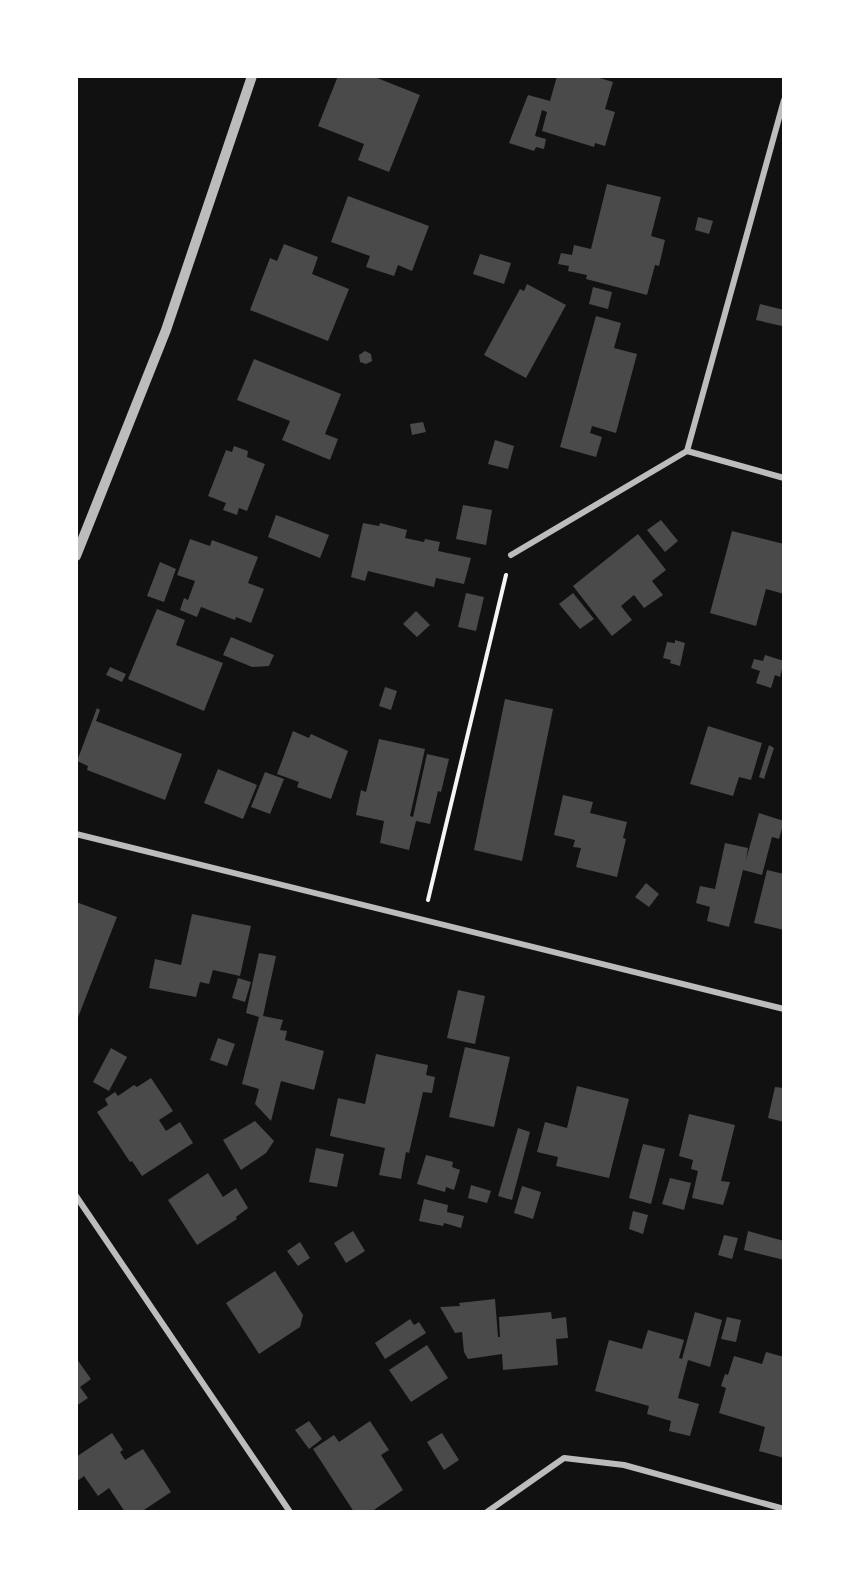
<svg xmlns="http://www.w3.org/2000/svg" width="860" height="1588" font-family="Montserrat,sans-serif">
  <rect width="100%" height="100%" fill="#111"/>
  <g fill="#4a4a4a">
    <path d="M338 76H372L420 95 389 172 358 160 364 144 318 126Z"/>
    <path d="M557 76H593L613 82 605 109 615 112 605 146 595 143 594 147 542 131 547 112 542 110 535 136 546 139 544 149 536 147 534 151 509 143 528 95 550 101Z"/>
    <path d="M607 184 661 197 651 236 665 240 659 266 655 265 647 295 586 279 587 275 568 271 569 266 558 264 561 253 572 255 574 245 591 249Z"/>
    <path d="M348 196 429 226 412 271 398 265 394 276 366 267 370 256 331 242Z"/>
    <path d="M698 217 713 221 709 234 695 230Z"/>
    <path d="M284 244 318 257 312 274 349 289 328 341 250 310 270 258 277 261Z"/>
    <path d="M480 254 511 263 504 284 473 274Z"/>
    <path d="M527 284 566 305 526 378 484 355 520 289 524 291Z"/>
    <path d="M593 287 612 292 608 309 589 304Z"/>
    <path d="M760 304 784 310 782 326 756 320Z"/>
    <path d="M596 316 621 323 614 348 637 354 616 433 592 426 590 433 602 437 596 457 560 447Z"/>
    <path d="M365 351 371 354 372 361 366 364 360 362 359 355Z"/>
    <path d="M254 359 341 394 325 434 338 439 330 460 282 440 290 421 237 400Z"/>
    <path d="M423 422 426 432 412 435 410 424Z"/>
    <path d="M495 440 514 446 508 469 488 464Z"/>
    <path d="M234 446 248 451 247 457 265 464 247 511 239 508 237 515 223 510 226 503 208 496 226 450 232 452Z"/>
    <path d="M463 505 492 510 486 545 456 539Z"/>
    <path d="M276 515 329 535 320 558 268 537Z"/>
    <path d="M661 520 678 541 665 552 647 530Z"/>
    <path d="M363 523 379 526 380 523 407 530 405 538 424 542 425 539 440 542 438 551 471 558 464 584 436 578 434 587 368 571 365 581 351 577Z"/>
    <path d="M732 531 784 544V594L766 589 756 626 710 613Z"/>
    <path d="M638 534 666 570 652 581 663 595 644 608 634 595 621 606 632 620 612 636 573 586Z"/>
    <path d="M190 539 210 546 212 540 258 557 248 583 264 589 251 623 236 617 235 620 201 607 197 617 180 610 184 598 188 600 195 581 177 575Z"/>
    <path d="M160 562 176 569 164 602 147 596Z"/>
    <path d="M466 593 484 597 476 631 458 627Z"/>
    <path d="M573 593 594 619 580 629 559 604Z"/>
    <path d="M157 609 185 620 176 645 223 663 204 711 128 679Z"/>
    <path d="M416 611 430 625 417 637 403 624Z"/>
    <path d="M231 637 274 655 269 666 252 667 223 655Z"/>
    <path d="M675 640 685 643 680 666 670 663 671 660 663 658 667 642 675 643Z"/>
    <path d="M765 655 784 661 780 677 775 675 771 688 756 683 760 671 751 668 754 659 763 661Z"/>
    <path d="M110 667 126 674 122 682 106 675Z"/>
    <path d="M385 687 397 691 391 710 379 706Z"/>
    <path d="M505 699 553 709 522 861 474 850Z"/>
    <path d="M97 708 100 710 96 721 182 754 165 800 87 770 88 766 77 761Z"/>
    <path d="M708 726 762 743 751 780 739 777 733 796 690 784Z"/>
    <path d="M293 731 309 738 311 734 348 751 331 799 297 787 299 782 277 774Z"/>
    <path d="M379 739 425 749 410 816 413 817 427 754 449 759 441 792 438 791 430 824 416 821 409 850 380 843 384 821 356 815 361 790 366 792Z"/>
    <path d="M769 745 774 748 764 779 759 777Z"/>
    <path d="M218 769 257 785 243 819 204 803Z"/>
    <path d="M265 772 284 779 270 814 251 807Z"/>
    <path d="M563 795 593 802 590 813 627 822 623 838 626 839 617 877 576 867 581 848 573 847 575 840 554 835Z"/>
    <path d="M759 813 784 821 779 839 772 837 762 875 743 870 729 927 707 921 710 907 696 903 700 886 715 889 725 843 748 848 746 860Z"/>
    <path d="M767 870 784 874V930L754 923Z"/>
    <path d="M646 883 659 894 649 907 635 897Z"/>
    <path d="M76 902 117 917 77 1020H76Z"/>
    <path d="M192 914 251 926 240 976 213 970 209 984 200 982 196 997 149 988 155 959 181 965Z"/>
    <path d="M259 953 276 956 263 1016 283 1020 280 1030 287 1031 285 1040 324 1051 314 1090 281 1081 271 1121 255 1104 259 1089 242 1084 259 1017 246 1013Z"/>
    <path d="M238 978 251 982 245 1002 232 998Z"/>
    <path d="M458 990 485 996 475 1044 447 1038Z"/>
    <path d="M218 1038 235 1044 227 1066 210 1060Z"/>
    <path d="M465 1047 510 1057 494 1127 449 1117Z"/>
    <path d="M111 1048 127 1057 109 1091 93 1082Z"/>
    <path d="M376 1054 428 1065 426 1075 435 1077 432 1093 423 1092 409 1153 406 1152 401 1179 379 1175 385 1148 330 1136 338 1098 365 1104Z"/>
    <path d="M151 1078 173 1111 159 1120 166 1131 180 1122 193 1143 142 1176 132 1161 130 1162 97 1112 108 1105 105 1099 115 1092 118 1096 134 1085 137 1087Z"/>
    <path d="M577 1086 629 1099 609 1178 556 1166 558 1157 537 1152 545 1122 567 1128Z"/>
    <path d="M775 1087 784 1088V1122L768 1118Z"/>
    <path d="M689 1114 735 1125 721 1181 730 1182 723 1205 692 1198 698 1171 691 1169 693 1160 679 1156Z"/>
    <path d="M255 1121 274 1141 266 1153 241 1170 223 1140Z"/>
    <path d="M518 1128 530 1132 512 1200 498 1196Z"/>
    <path d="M643 1144 665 1149 651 1204 629 1198Z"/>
    <path d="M316 1148 344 1154 337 1187 309 1182Z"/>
    <path d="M426 1155 453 1162 452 1167 460 1170 454 1190 446 1187 445 1192 417 1184Z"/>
    <path d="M208 1173 223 1197 236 1188 248 1208 236 1217 237 1219 197 1245 168 1200Z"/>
    <path d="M670 1178 691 1183 684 1210 662 1204Z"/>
    <path d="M471 1185 491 1191 487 1203 468 1198Z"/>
    <path d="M522 1186 541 1192 533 1219 514 1213Z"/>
    <path d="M424 1199 448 1205 447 1212 464 1216 461 1228 444 1223 443 1226 419 1221Z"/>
    <path d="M633 1211 648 1215 643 1234 629 1229Z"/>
    <path d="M353 1231 365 1251 346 1263 334 1243Z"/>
    <path d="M748 1231 784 1241V1260L744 1250Z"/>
    <path d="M724 1235 738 1238 732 1259 718 1255Z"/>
    <path d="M300 1242 310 1258 298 1266 287 1251Z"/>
    <path d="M275 1271 303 1315 300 1327 259 1354 226 1303Z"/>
    <path d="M495 1299 498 1337H500L499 1317 551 1312 552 1319 566 1317 568 1338 556 1339 558 1365 503 1370 502 1354 468 1359 464 1352 462 1332 455 1333 440 1307 460 1306 459 1303Z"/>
    <path d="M695 1312 722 1320 710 1367 688 1360 678 1398 699 1404 690 1436 669 1431 671 1421 647 1414 649 1406 595 1391 609 1340 642 1349 648 1330 684 1340 679 1358 682 1359Z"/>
    <path d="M727 1317 741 1320 736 1342 721 1339Z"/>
    <path d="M410 1319 414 1325 419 1322 426 1333 385 1359 375 1343Z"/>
    <path d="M427 1345 448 1378 411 1402 389 1370Z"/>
    <path d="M766 1352 784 1357V1458L759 1451 765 1427 719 1413 726 1388 721 1386 725 1374 728 1375 734 1356 762 1364Z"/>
    <path d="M76 1358 91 1379 80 1387 88 1398 76 1406Z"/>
    <path d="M309 1421 322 1439 309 1449 295 1430Z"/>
    <path d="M370 1421 389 1450 381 1455 403 1490 371 1512H354L313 1449 334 1435 339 1442Z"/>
    <path d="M112 1433 123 1450 120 1452 125 1460 143 1449 171 1492 141 1512H125L109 1488 98 1496 84 1476 76 1482V1457Z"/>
    <path d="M442 1433 459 1460 444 1470 427 1442Z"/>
  </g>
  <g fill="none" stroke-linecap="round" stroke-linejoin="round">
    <path stroke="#f5f5f5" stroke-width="4" d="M428 900 506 575"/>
    <g stroke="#bcbcbc" stroke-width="6">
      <path d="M687 451 784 478"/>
      <path d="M511 555 687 451 784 100"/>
      <path d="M76 834 784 1009"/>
      <path d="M76 1196 290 1512"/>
      <path d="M487 1512 564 1458 624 1465 784 1509"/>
    </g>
    <path stroke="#bcbcbc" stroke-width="10" d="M76 556 166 330 252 76"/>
  </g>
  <rect width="860" height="1588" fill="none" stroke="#ffffff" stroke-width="156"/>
</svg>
